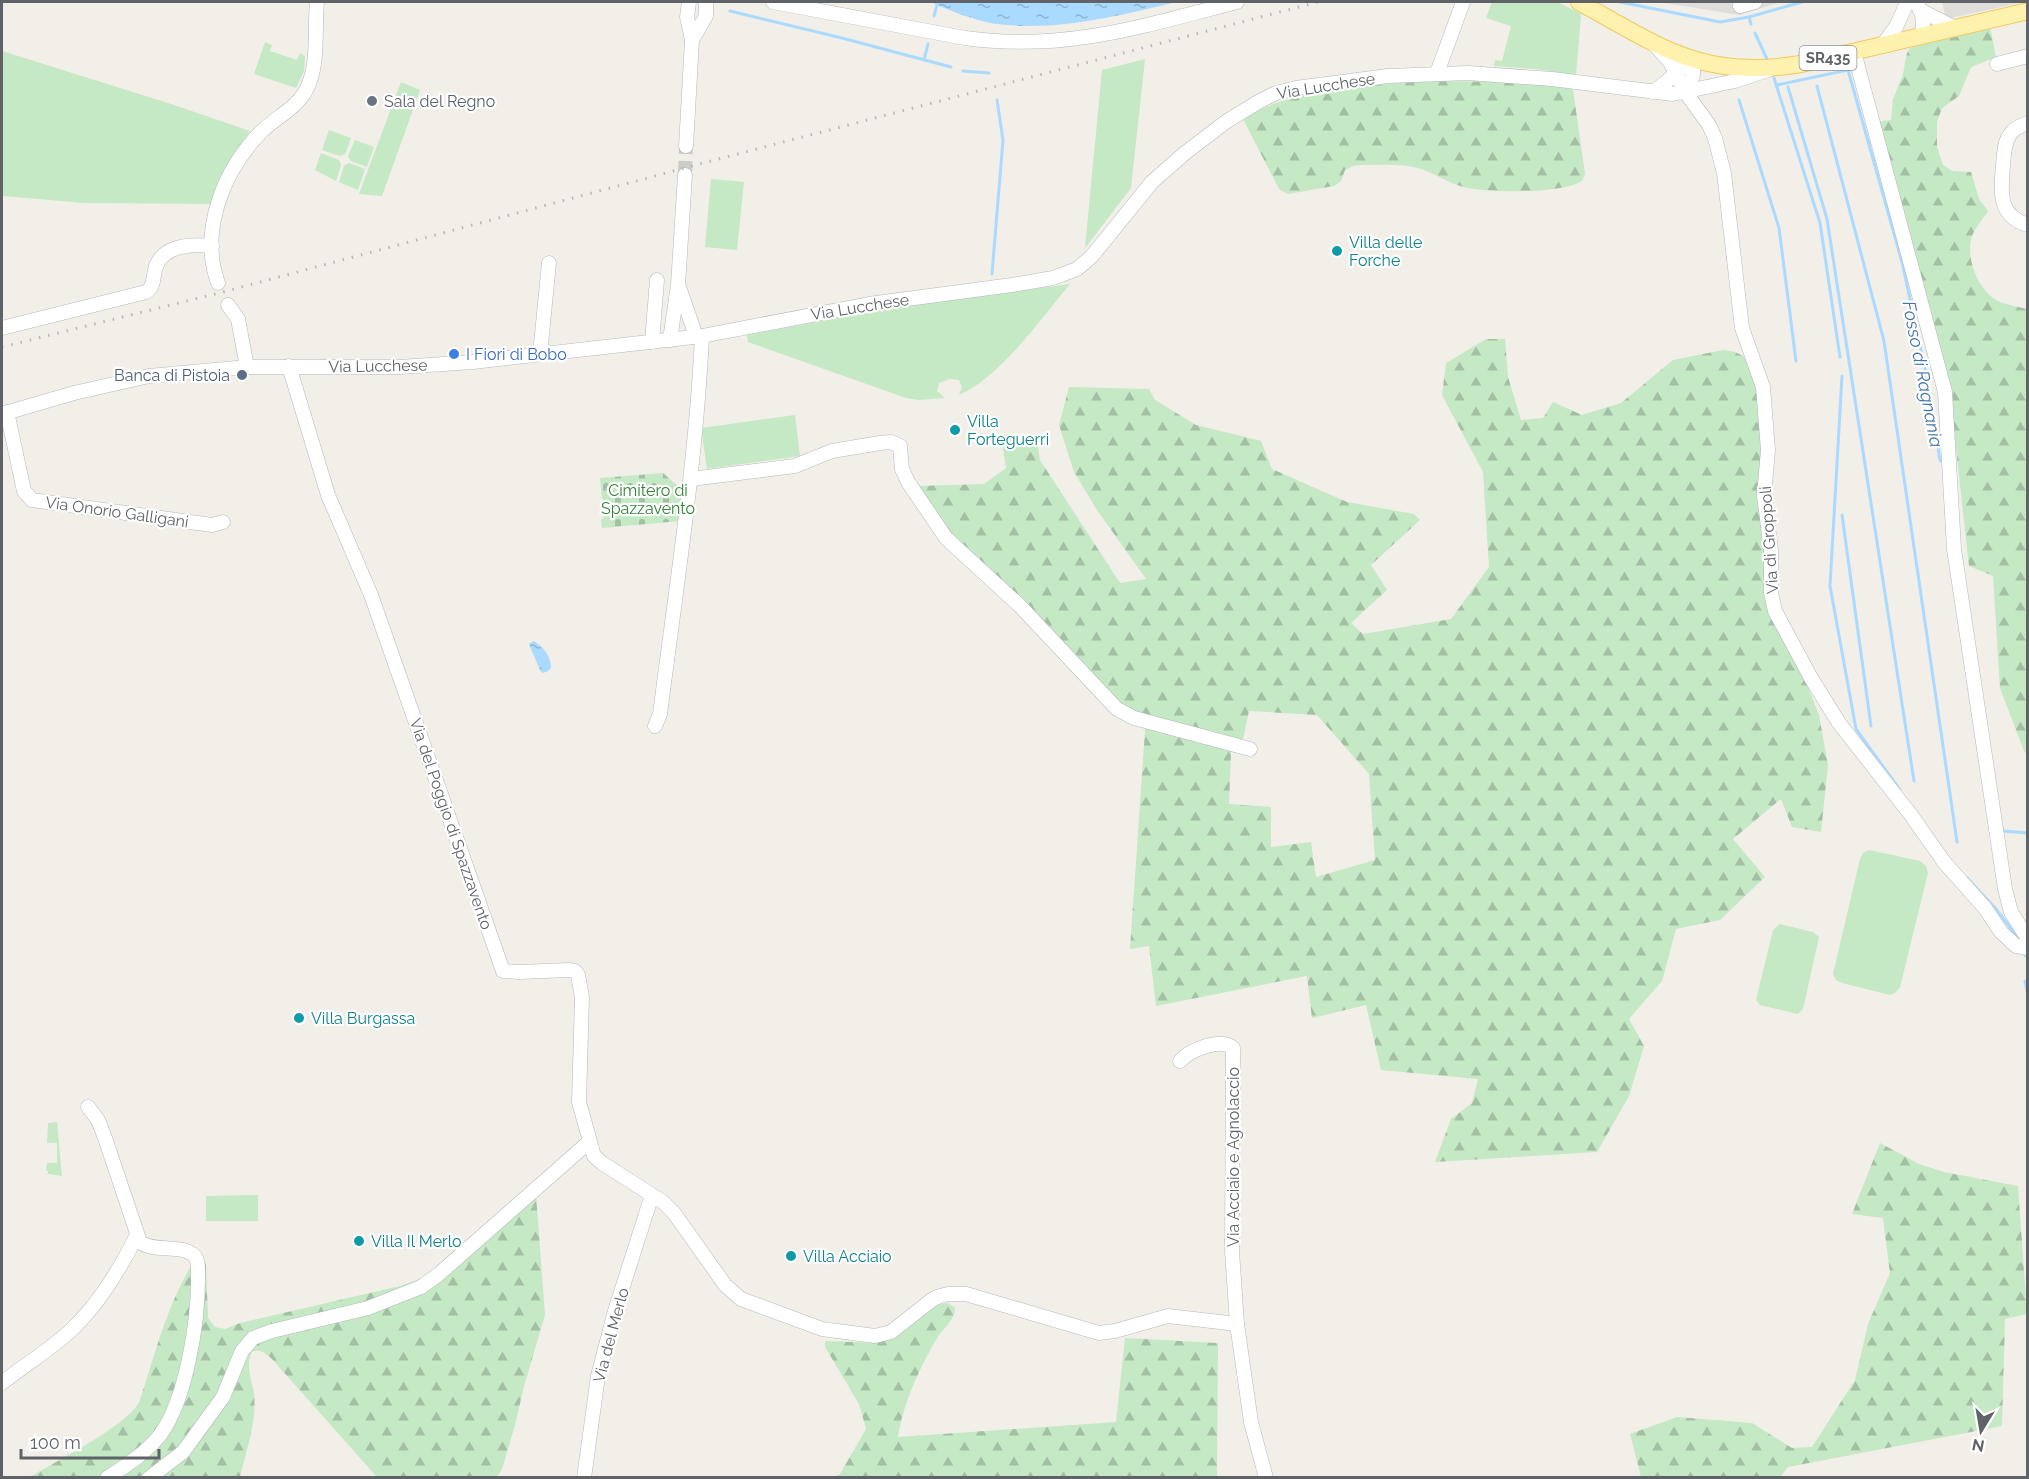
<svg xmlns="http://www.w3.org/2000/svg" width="2029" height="1479" font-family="Raleway,sans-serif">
  <defs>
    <pattern id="forest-firs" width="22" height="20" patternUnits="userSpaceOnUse" patternTransform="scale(1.5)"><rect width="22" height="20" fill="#c5e8c5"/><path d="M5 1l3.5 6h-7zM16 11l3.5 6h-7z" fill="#a3c0a4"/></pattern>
    <pattern id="cemetery-stones" width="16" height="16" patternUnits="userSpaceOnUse" patternTransform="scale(1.5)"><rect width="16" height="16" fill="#c5e8c5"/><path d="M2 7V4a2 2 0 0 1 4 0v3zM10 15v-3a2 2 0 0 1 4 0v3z" fill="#a3c0a4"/></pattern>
    <pattern id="water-ripples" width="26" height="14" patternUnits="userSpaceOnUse" patternTransform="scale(1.5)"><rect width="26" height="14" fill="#aadaff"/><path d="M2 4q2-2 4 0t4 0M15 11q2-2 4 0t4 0" fill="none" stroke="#8eb4d2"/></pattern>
  </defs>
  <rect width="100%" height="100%" fill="#f1efe8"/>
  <g fill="#e0deda">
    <path d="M1658 2H1781L1740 15Z"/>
    <path d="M1942 2H2024L1946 19Z"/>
  </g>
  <g fill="#c5e8c5">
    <path d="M1492 2H1558L1581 14 1576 75 1536 69 1494 66 1495 60 1502 61 1511 26 1486 18Z"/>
    <path d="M265 42 272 45 270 51 297 60 300 53 305 56 304 71 296 88 254 74Z"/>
    <path d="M2 51 171 104 250 131 233 158 212 204 85 203 2 196Z"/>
    <path d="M1145 59 1131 188 1085 248 1102 70Z"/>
    <path d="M401 82 420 90 382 196 359 194Z"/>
    <path d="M329 130 351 138 345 154 340 156 322 150Z"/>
    <path d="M355 140 374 147 367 167 351 161 348 156Z"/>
    <path d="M321 153 339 160 341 165 336 181 315 170Z"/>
    <path d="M349 163 365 169 358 190 339 182 344 166Z"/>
    <path d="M711 179 744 182 737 250 705 247Z"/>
    <path d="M1070 284C1041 319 1000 377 959 395L962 387 959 380 950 379 939 383 937 391 945 398 919 400 906 398 748 342 747 335 879 310Z"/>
    <path d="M795 415 800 456 707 469 701 428Z"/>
    <path d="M1869 850 1920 861 1926 866 1928 873 1900 987 1896 992 1890 995 1842 983 1836 980 1833 974 1860 859 1863 853Z"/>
    <path d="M1780 924 1813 932 1819 937 1803 1009 1798 1014 1760 1005 1756 1000 1773 930Z"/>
    <path d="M57 1122 62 1176 48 1174V1171H46L47 1163H57V1143H47L48 1123Z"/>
    <path d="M258 1195V1221H206V1196Z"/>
  </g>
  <g fill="url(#forest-firs)" fill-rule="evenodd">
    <path d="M1990 27 1996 57 1971 67 1959 96 1942 108 1937 122V147L1943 165 1952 171 1971 172 1979 199 1988 211C1983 219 1975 228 1972 236 1965 258 1978 292 2000 302 2008 305 2019 307 2027 309V755L2024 751 2000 688 1993 576 1969 566 1953 421 1945 373 1931 312 1876 122 1891 120 1893 99 1903 74 1907 53 1910 48Z"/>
    <path d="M1433 81 1519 82 1573 89 1585 174 1582 181C1563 194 1486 193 1463 187 1449 183 1435 174 1421 169 1403 163 1380 165 1361 165L1353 166 1345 170 1341 181 1334 186 1288 194 1280 190 1277 185 1243 119C1278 97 1310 94 1350 88 1377 85 1405 81 1433 81Z"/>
    <path d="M1486 339H1505L1508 377 1521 420 1543 418 1553 402 1582 415 1621 403 1673 360 1723 350 1735 352 1743 356 1748 363 1758 389 1763 451 1764 539 1767 600 1803 674 1819 715 1828 765 1821 832 1792 827 1781 799 1733 839 1765 877 1720 920 1676 929 1662 981 1629 1019 1644 1046 1629 1096 1597 1152 1435 1162 1451 1119 1472 1103 1478 1079 1381 1070 1366 1005 1312 1018 1307 976 1156 1006 1149 946 1130 949 1146 716 1121 705 957 544 917 486 984 484 1006 468 1001 434 1037 440 1040 460 1120 583 1146 579 1097 510 1074 472 1059 425 1069 387 1149 389 1155 400 1196 425 1261 441 1272 469 1347 502 1414 514 1420 520 1371 565 1387 590 1351 623 1363 634 1451 619 1489 567 1483 472 1442 395 1446 363ZM1249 711 1317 715 1369 774 1375 860 1316 877 1311 842 1271 847V807L1229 804 1231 752 1240 753Z"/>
    <path d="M1880 1143 1919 1164 1944 1172 2018 1186 2027 1314 2005 1319 2002 1426 1788 1467 1780 1477H1641L1630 1434 1677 1417 1752 1423 1792 1448 1812 1447 1855 1380 1868 1324 1890 1273 1883 1218 1852 1214Z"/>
    <path d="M536 1194 545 1315 524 1386 515 1425 502 1469 497 1477H377L271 1358C265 1353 260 1348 252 1352 245 1365 252 1380 254 1394 257 1422 246 1451 240 1477L28 1478C56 1461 123 1428 139 1403 155 1355 167 1304 194 1261L203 1258 206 1265 208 1318 215 1327 225 1329 240 1323 400 1286 450 1268Z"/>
    <path d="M948 1303 955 1308C955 1321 942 1329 936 1340 919 1369 903 1404 898 1437L1116 1422 1125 1338 1218 1343 1217 1477H835L840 1474 866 1429 859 1404 825 1347V1341L878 1343 890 1337 940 1304Z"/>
  </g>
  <path fill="url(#cemetery-stones)" d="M663 473 684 492 680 521 602 528 601 519 604 518 600 478Z"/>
  <g fill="url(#water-ripples)">
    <path d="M934 2H1177C1116 16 1054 33 990 23 971 19 952 11 934 4Z"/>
    <path d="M534 641C544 648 551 656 551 668L548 671 543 673 540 670 529 644Z"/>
  </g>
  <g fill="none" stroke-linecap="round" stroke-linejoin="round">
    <g stroke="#aadaff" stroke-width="3">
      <path d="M1620 2 1720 22 1749 17 1802 2"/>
      <path d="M730 11 842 38 951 67"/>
      <path d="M934 16 937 5"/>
      <path d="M1749 17 1751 24"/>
      <path d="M1755 33 1767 59"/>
      <path d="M924 60 928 44"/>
      <path d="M963 71 989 73"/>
      <path d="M1774 78 1820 223 1840 357"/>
      <path d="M1777 85 1848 70 1902 262 1925 369 1940 460 1944 463"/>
      <path d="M1817 86 1884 341 1957 842"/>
      <path d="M1788 87 1827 219 1914 781"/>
      <path d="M1739 100 1779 228 1796 361"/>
      <path d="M992 274 1003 140 997 100"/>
      <path d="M1842 376 1830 586 1856 729 1900 790"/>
      <path d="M1842 515 1871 726"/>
      <path d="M2002 828 2003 831 2028 833"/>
      <path d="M1967 878 1996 909 2021 942"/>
      <path d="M2025 955 2028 958"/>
      <path d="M2025 981 2028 996"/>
    </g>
    <path stroke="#ccccc8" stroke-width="14" stroke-dasharray="14 7" stroke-linecap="butt" d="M685 175 686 146"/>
    <g stroke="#b5b8bc" stroke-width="15">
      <g id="minor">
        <path d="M773 2 965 38C1064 52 1143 26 1237 2"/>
        <path d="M1916 2C1923 14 1925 22 1921 37"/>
        <path d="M1740 6 1755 2"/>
        <path d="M1922 11 1955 28"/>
        <path d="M692 40 706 16V2"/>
        <path d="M1655 45 1670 62 1686 93 1709 125 1715 138 1724 173 1742 328 1763 387 1768 450 1764 495 1771 550V593L1775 611 1811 678 1839 723 1911 815 1944 862 1985 908 2001 932 2016 946 2028 948"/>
        <path d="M1882 46 1896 27 1906 5"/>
        <path d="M1854 52 1945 392 1954 549 2005 889 2011 912 2028 939"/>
        <path d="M1997 64 2028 56"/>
        <path d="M1437 73 1463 2"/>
        <path d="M1652 92C1668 84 1677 69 1693 61V75L1686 93"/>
        <path d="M2028 123C2022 125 2015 128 2011 133 2004 141 2004 155 2003 165 2001 190 1997 216 2028 225"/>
        <path d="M686 146 692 40 687 17 689 2"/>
        <path d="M218 283C199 230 224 170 261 132 275 118 295 109 305 92 320 66 314 30 317 2"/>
        <path d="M679 287 696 336"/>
        <path d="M228 305 238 319 247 367"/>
        <path d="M2 328 146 292C154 287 153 279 155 270 161 245 191 244 212 246"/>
        <path d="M670 340 678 285 685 175"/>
        <path d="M652 342 657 280"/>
        <path d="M540 354 549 263"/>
        <path d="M289 366 328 495 371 595 503 971 519 972 570 970 575 971 578 975 582 997 579 1102 594 1156 602 1163 663 1202 674 1213 725 1285 741 1299 822 1329 875 1336 891 1332 933 1299 940 1296 948 1294H966L1099 1333 1115 1331 1168 1316 1237 1324"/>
        <path d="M7 412 24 491 32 500 212 525 223 522"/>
        <path d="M2 414 74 393 149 376 247 367H400L473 362 702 336 869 304 1012 285 1053 278 1077 269 1092 256 1152 182 1185 153 1227 121 1260 101 1276 93 1296 88 1388 76 1468 73 1552 79 1673 94 1735 81 1768 70"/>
        <path d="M691 479 795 466 832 451 880 443 891 442 900 446 902 469 908 482 946 538 1020 606 1117 709 1134 718 1250 749"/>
        <path d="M655 726 660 714C676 588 696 463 702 336"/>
        <path d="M1180 1061C1190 1050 1221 1037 1233 1048L1232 1251 1237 1324 1251 1422 1266 1478"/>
        <path d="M88 1107 98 1120 105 1138 140 1242C153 1253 187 1243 196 1258 199 1264 198 1273 198 1280 198 1323 186 1400 160 1435 146 1453 127 1465 107 1478"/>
        <path d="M2 1383C23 1366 48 1351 68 1333 97 1307 120 1269 137 1235"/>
        <path d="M149 1478 183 1452 223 1397 242 1351 253 1338 272 1331 368 1308 421 1287 439 1274 589 1142"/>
        <path d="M584 1478 598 1376 615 1311 652 1195"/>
      </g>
    </g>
    <g stroke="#f2c960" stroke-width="18">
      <path id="major" d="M1579 2C1661 47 1702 80 1801 64L2028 11"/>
    </g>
    <use href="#minor" stroke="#fff" stroke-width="14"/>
    <use href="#major" stroke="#fff2af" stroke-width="16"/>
    <path stroke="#b6b7b8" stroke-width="3" stroke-dasharray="1.5 8" stroke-linecap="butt" d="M2 347 223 292 707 162 1318 2"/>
  </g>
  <circle fill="#6b7280" stroke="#fff" stroke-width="2" cx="372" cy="101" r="6"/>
  <g fill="#0f9aa8" stroke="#fff" stroke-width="2">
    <circle cx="1337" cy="251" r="6"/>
    <circle cx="955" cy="430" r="6"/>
    <circle cx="299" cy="1018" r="6"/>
    <circle cx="359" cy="1241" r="6"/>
    <circle cx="791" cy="1256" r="6"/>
  </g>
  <circle fill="#3f7fe0" stroke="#fff" stroke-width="2" cx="454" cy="354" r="6"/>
  <circle fill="#5c6f8a" stroke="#fff" stroke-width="2" cx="242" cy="375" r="6"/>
  <g text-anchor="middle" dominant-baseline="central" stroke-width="4.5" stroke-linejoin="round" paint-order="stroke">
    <rect fill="#fff" stroke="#8f9295" stroke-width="1.5" x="1799.5" y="46" width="57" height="24" rx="4.5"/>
    <g font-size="15" font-weight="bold" fill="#5f6368">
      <text x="1828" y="58">SR435</text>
    </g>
    <g font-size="16" fill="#5f6368" stroke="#fff">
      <text transform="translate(1326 86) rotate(-9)">Via Lucchese</text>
      <text transform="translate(860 307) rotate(-9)">Via Lucchese</text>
      <text transform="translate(378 366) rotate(-1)">Via Lucchese</text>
      <text transform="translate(117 512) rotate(8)">Via Onorio Galligani</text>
      <text transform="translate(1769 540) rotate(-94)">Via di Groppoli</text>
      <text transform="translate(451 824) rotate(71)">Via del Poggio di Spazzavento</text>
      <text transform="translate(1233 1157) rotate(-90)">Via Acciaio e Agnolaccio</text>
      <text transform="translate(611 1335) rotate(-75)">Via del Merlo</text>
    </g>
    <g font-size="16" fill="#5b616d" stroke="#fff" text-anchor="start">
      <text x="384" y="101">Sala del Regno</text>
    </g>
    <g font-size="16" fill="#0d838f" stroke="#fff" text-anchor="start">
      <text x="1349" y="242">Villa delle<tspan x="1349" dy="18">Forche</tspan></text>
      <text x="967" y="421">Villa<tspan x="967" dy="18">Forteguerri</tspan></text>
      <text x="311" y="1018">Villa Burgassa</text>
      <text x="371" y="1241">Villa Il Merlo</text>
      <text x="803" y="1256">Villa Acciaio</text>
    </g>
    <g font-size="16" fill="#366cbe" stroke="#fff" text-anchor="start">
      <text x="466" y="354">I Fiori di Bobo</text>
    </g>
    <g font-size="16" fill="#4e5e75" stroke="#fff" text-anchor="end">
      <text x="230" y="375">Banca di Pistoia</text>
    </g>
    <g font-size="16" fill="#348238" stroke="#fff">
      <text x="648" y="490">Cimitero di<tspan x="648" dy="18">Spazzavento</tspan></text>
    </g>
    <g font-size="18" font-style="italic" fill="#4174aa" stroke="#fff">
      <text transform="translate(1923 374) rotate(79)">Fosso di Ragnania</text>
    </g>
  </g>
  <rect width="2029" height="1479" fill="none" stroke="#5f6368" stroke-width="6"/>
  <g transform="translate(1981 1431) rotate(191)" stroke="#ffffff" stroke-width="4.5" paint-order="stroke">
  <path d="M0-4.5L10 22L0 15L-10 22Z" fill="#5f6368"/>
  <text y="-9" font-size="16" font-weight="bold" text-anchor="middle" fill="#5f6368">N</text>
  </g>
  <path d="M21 1449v9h138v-9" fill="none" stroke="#5f6368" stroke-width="3"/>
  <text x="30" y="1449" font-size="18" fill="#5f6368" stroke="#ffffff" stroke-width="4.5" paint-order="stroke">100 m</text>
</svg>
